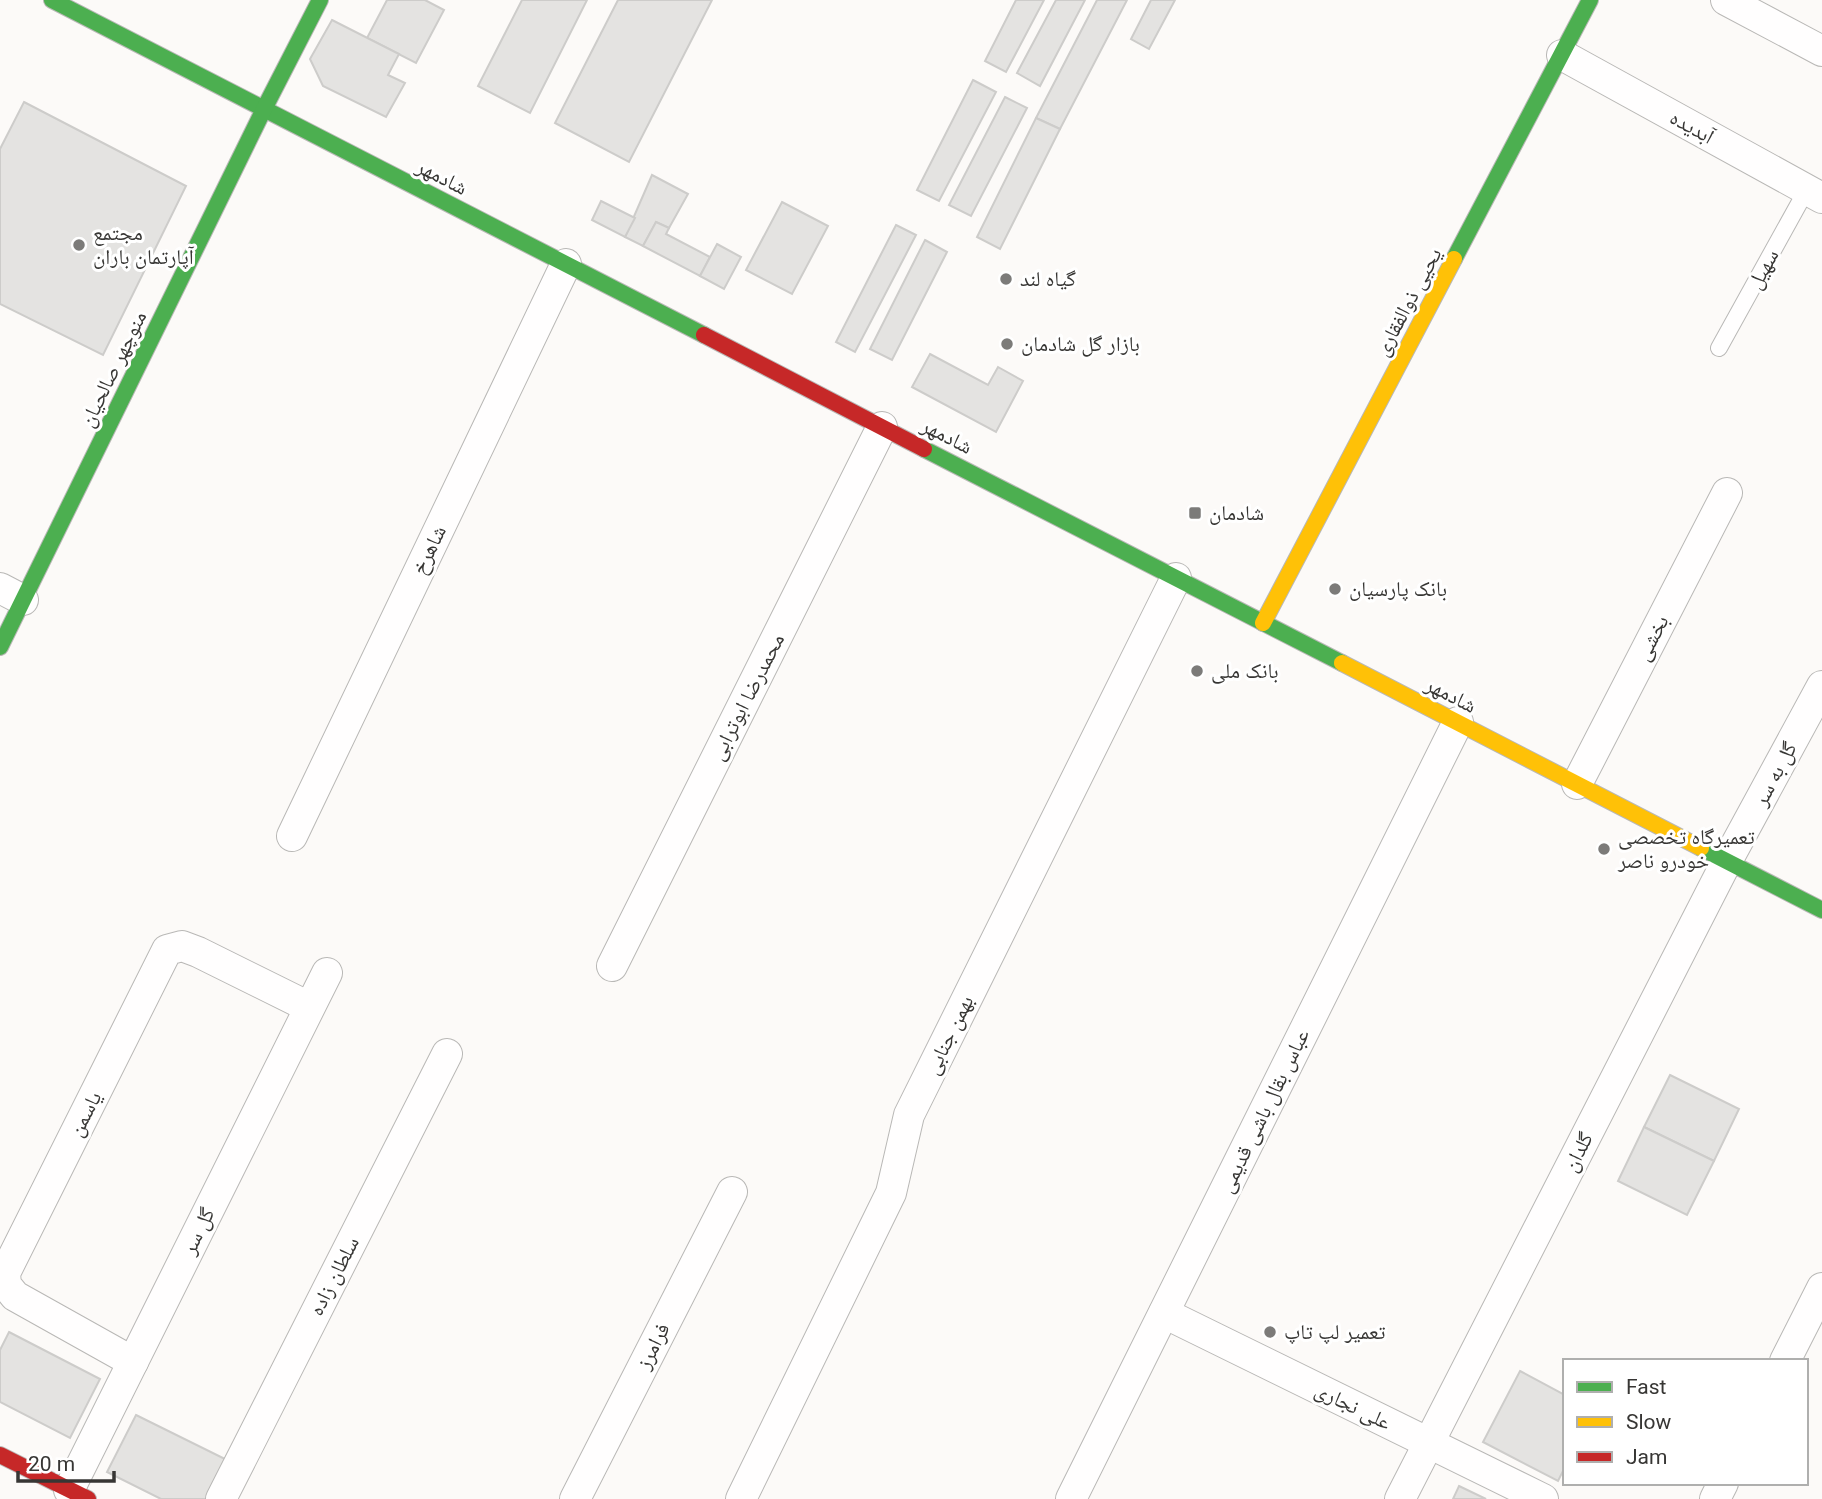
<svg xmlns="http://www.w3.org/2000/svg" width="1822" height="1499" font-family="Roboto,'Noto Naskh Arabic',sans-serif">
  <rect width="100%" height="100%" fill="#fcfaf8"/>
  <g fill="#e4e3e1" stroke="#cdccca" stroke-width="2">
    <path d="M387 0H425L444 10 416 63 367 38Z"/>
    <path d="M522 0H587L530 113 478 86Z"/>
    <path d="M618 0H712L629 162 555 123Z"/>
    <path d="M1016 0H1044L1006 72 985 61Z"/>
    <path d="M1056 0H1085L1040 86 1017 73Z"/>
    <path d="M1097 0H1127L1060 129 1036 118Z"/>
    <path d="M1151 0H1175L1149 49 1131 39Z"/>
    <path d="M332 20 399 54 388 75 405 83 386 117 323 86 310 59Z"/>
    <path d="M973 80 996 92 939 201 917 190Z"/>
    <path d="M1005 97 1027 108 971 216 949 205Z"/>
    <path d="M24 102 186 186 103 355 0 304V149Z"/>
    <path d="M1036 118 1060 129 1000 249 977 237Z"/>
    <path d="M652 175 688 194 669 228 656 222 643 246 625 237Z"/>
    <path d="M601 201 635 218 625 237 592 220Z"/>
    <path d="M782 202 828 226 792 294 746 270Z"/>
    <path d="M656 222 669 228 666 234 710 257 700 276 643 246Z"/>
    <path d="M896 225 916 235 855 352 836 342Z"/>
    <path d="M925 240 947 252 892 360 870 349Z"/>
    <path d="M717 244 741 257 724 289 700 276Z"/>
    <path d="M930 354 988 385 998 367 1023 381 996 432 912 387Z"/>
    <path d="M1670 1075 1739 1109 1714 1161 1644 1127Z"/>
    <path d="M1644 1127 1714 1161 1687 1215 1618 1181Z"/>
    <path d="M9 1332 100 1379 70 1438 0 1402V1350Z"/>
    <path d="M1520 1371 1565 1395V1467L1558 1481 1483 1442Z"/>
    <path d="M136 1415 227 1460 207 1499H161L107 1472Z"/>
    <path d="M1459 1486 1486 1499H1453Z"/>
  </g>
  <g fill="none" stroke-linecap="round" stroke-linejoin="round">
    <g stroke="#b9b8b6" stroke-width="18">
      <path id="lane" d="M1719 348 1807 189"/>
    </g>
    <g stroke="#b9b8b6" stroke-width="32">
      <g id="street">
        <path d="M1726 0 1822 51"/>
        <path d="M1562 55 1822 198"/>
        <path d="M0 588 23 600"/>
        <path d="M1577 784 1727 493"/>
        <path d="M292 836 566 264"/>
        <path d="M612 966 882 427"/>
        <path d="M1164 1313 1543 1499"/>
        <path d="M1785 1361 1822 1288"/>
        <path d="M133 1362 15 1296 6 1285 5 1273 167 950 182 946 198 952 309 1007"/>
        <path d="M69 1490 327 973"/>
        <path d="M221 1499 447 1054"/>
        <path d="M575 1499 732 1192"/>
        <path d="M741 1499 891 1193 909 1115 1176 578"/>
        <path d="M1071 1499 1458 722"/>
        <path d="M1400 1499 1727 861 1822 686"/>
        <path d="M1715 1499 1723 1483"/>
      </g>
    </g>
    <g stroke="#b9b8b6" stroke-width="18">
      <g id="fast">
        <path d="M52 0 704 335"/>
        <path d="M1454 259 1590 0"/>
        <path d="M924 449 1342 663"/>
        <path d="M0 647 264 109 320 0"/>
        <path d="M1701 848 1822 910"/>
      </g>
    </g>
    <g stroke="#b9b8b6" stroke-width="18">
      <g id="slow">
        <path d="M1263 623 1454 259"/>
        <path d="M1342 663 1701 848"/>
      </g>
    </g>
    <g stroke="#b9b8b6" stroke-width="18">
      <g id="jam">
        <path d="M704 335 924 449"/>
        <path d="M0 1455 88 1499"/>
      </g>
    </g>
    <use href="#lane" stroke="#fffefe" stroke-width="16"/>
    <use href="#street" stroke="#fffefe" stroke-width="30"/>
    <use href="#fast" stroke="#4caf50" stroke-width="16"/>
    <use href="#slow" stroke="#ffc107" stroke-width="16"/>
    <use href="#jam" stroke="#c62828" stroke-width="16"/>
  </g>
  <g fill="#7c7b79" stroke="#fff" stroke-width="2.5">
    <circle cx="79" cy="245" r="7"/>
    <circle cx="1006" cy="279" r="7"/>
    <circle cx="1007" cy="344" r="7"/>
    <rect x="1188" y="506" width="14" height="14" rx="3.5"/>
    <circle cx="1335" cy="589" r="7"/>
    <circle cx="1197" cy="671" r="7"/>
    <circle cx="1604" cy="849" r="7"/>
    <circle cx="1270" cy="1332" r="7"/>
  </g>
  <g text-anchor="middle" dominant-baseline="central" stroke-width="6" stroke-linejoin="round" paint-order="stroke">
    <g font-size="21" fill="#373634" stroke="#fff">
      <text transform="translate(1692 127) rotate(29)">آبدیده</text>
      <text transform="translate(442 177) rotate(27)">شادمهر</text>
      <text transform="translate(1763 269) rotate(-61)">سهیل</text>
      <text transform="translate(1408 302) rotate(-62)">یحیی ذوالفقاری</text>
      <text transform="translate(113 369) rotate(-64)">منوچهر صالحیان</text>
      <text transform="translate(947 436) rotate(27)">شادمهر</text>
      <text transform="translate(429 550) rotate(-64)">شاهرخ</text>
      <text transform="translate(1652 638) rotate(-63)">بخشی</text>
      <text transform="translate(1451 695) rotate(27)">شادمهر</text>
      <text transform="translate(747 697) rotate(-63)">محمدرضا ابوترابی</text>
      <text transform="translate(1775 774) rotate(-62)">گل به سر</text>
      <text transform="translate(949 1035) rotate(-64)">بهمن جنابی</text>
      <text transform="translate(1264 1111) rotate(-64)">عباس بقال باشی قدیمی</text>
      <text transform="translate(85 1114) rotate(-63)">یاسمن</text>
      <text transform="translate(1578 1152) rotate(-63)">گلدان</text>
      <text transform="translate(198 1231) rotate(-64)">گل سر</text>
      <text transform="translate(334 1276) rotate(-63)">سلطان زاده</text>
      <text transform="translate(653 1346) rotate(-63)">فرامرز</text>
      <text transform="translate(1353 1406) rotate(26)">علی نجاری</text>
    </g>
    <g font-size="21" fill="#373634" stroke="#fff" text-anchor="start">
      <text x="93" y="233">مجتمع<tspan x="93" dy="24">آپارتمان باران</tspan></text>
      <text x="1020" y="279">گیاه لند</text>
      <text x="1021" y="344">بازار گل شادمان</text>
      <text x="1209" y="513">شادمان</text>
      <text x="1349" y="589">بانک پارسیان</text>
      <text x="1211" y="671">بانک ملی</text>
      <text x="1618" y="837">تعمیرگاه تخصصی<tspan x="1618" dy="24">خودرو ناصر</tspan></text>
      <text x="1284" y="1332">تعمیر لپ تاپ</text>
    </g>
  </g>
  <rect x="1563" y="1359" width="245" height="126" fill="#ffffff" stroke="#afafae" stroke-width="2"/>
  <rect x="1577" y="1382" width="35" height="10" fill="#4caf50" stroke="#afafae" stroke-width="2"/>
  <text x="1626" y="1394" font-size="21" fill="#373634">Fast</text>
  <rect x="1577" y="1417" width="35" height="10" fill="#ffc107" stroke="#afafae" stroke-width="2"/>
  <text x="1626" y="1429" font-size="21" fill="#373634">Slow</text>
  <rect x="1577" y="1452" width="35" height="10" fill="#c62828" stroke="#afafae" stroke-width="2"/>
  <text x="1626" y="1464" font-size="21" fill="#373634">Jam</text>
  <path d="M18 1471v10h96v-10" fill="none" stroke="#373634" stroke-width="3.5"/>
  <text x="28" y="1471" font-size="21" fill="#373634" stroke="#ffffff" stroke-width="5" paint-order="stroke">20 m</text>
</svg>
